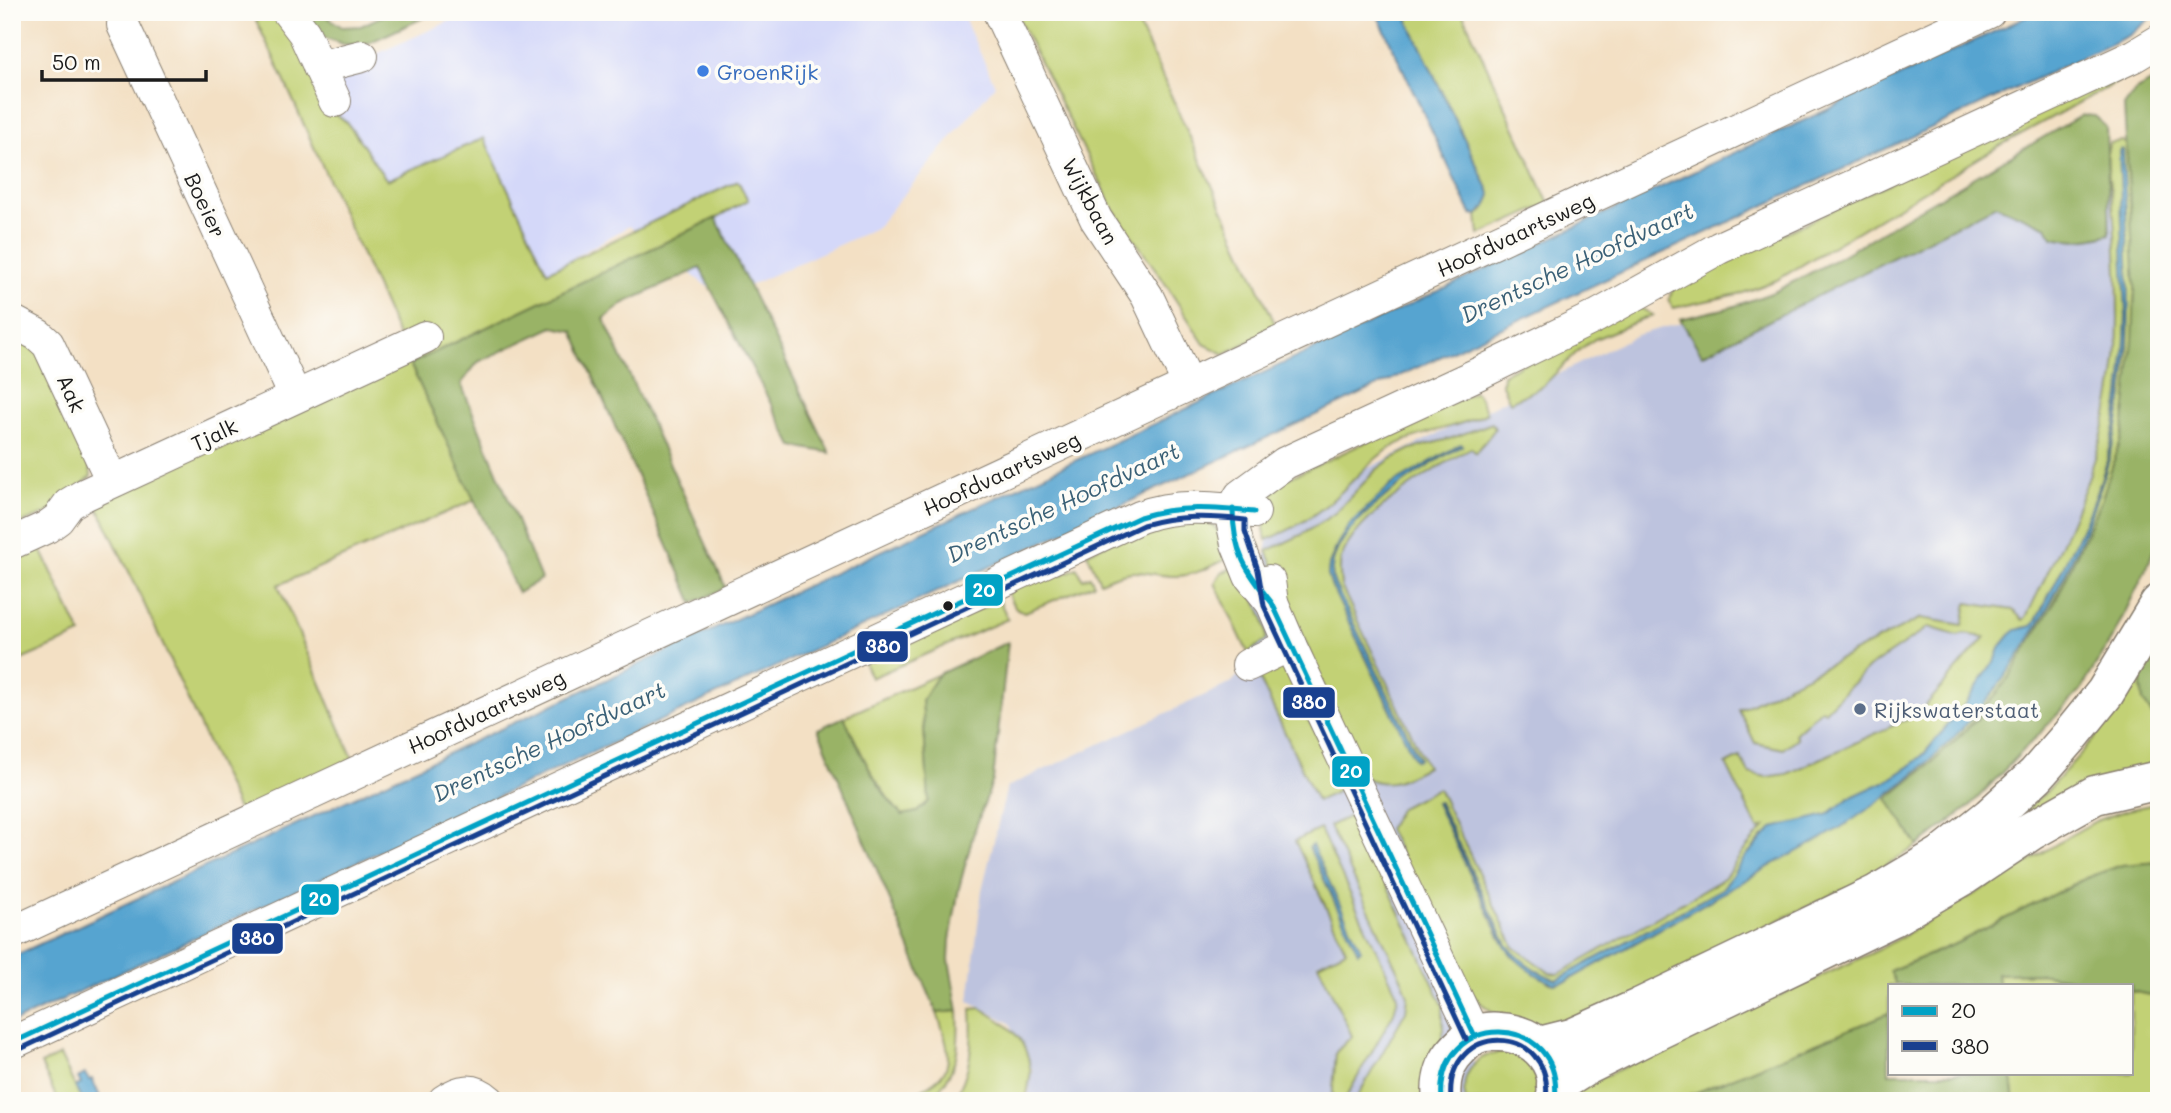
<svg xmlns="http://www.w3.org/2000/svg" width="2171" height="1113" font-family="Mali,sans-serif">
  <rect width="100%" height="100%" fill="#fdfcf7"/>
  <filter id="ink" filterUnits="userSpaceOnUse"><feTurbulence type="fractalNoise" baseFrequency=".0143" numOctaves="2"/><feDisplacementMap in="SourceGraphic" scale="14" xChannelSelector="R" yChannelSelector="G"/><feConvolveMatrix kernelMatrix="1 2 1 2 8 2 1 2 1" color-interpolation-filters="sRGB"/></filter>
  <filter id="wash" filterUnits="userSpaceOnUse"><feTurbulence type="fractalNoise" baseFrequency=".00686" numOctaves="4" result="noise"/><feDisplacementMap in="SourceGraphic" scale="28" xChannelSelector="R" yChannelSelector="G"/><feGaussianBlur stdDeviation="1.57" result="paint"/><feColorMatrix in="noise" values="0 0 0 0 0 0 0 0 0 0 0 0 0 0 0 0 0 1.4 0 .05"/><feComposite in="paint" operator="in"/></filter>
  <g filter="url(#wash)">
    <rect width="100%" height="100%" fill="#f3e0c4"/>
    <path fill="#d4d8f9" d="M470 12H961L995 85 876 228 722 298 629 226 419 346 303 87Z"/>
    <path fill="#bdc3de" d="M2080 136 2114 171 2118 365 2104 451 2048 584 2026 620 1928 719 1726 878 1560 977 1458 1009 1484 1101H1028L1032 1069 1010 1023 969 1001 982 890 1007 787 1231 683 1248 665 1272 516 1637 335 1763 300Z"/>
    <g fill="#c2d174" stroke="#6f7648" stroke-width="2" fill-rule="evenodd">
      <path d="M252 12C257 12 263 11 268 12 294 17 313 88 329 108 334 113 341 117 346 122 362 140 372 162 387 180L484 138 547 272 738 181 748 200 716 218 410 364 475 500 278 585 354 761 240 814 137 588 94 500 407 356 280 71Z"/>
      <path d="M1015 12H1133L1277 328 1224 354 1204 344 1161 277 1115 212Z"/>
      <path d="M1404 12H1462L1549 204 1479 235 1477 215 1483 212 1491 195Z"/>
      <path d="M2159 54V63L2117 82 1999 146 1777 280 1743 293 1673 308 1669 300 1674 286Z"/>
      <path d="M2122 141 2126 144C2129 191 2134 239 2135 287 2136 334 2131 384 2123 430 2117 466 2101 502 2086 535 2057 601 2023 667 1974 721 1948 750 1918 774 1888 799L1918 846 1849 887 1702 957 1635 998 1548 1029 1502 1019 1478 1001 1464 985 1388 829 1400 808 1438 788 1514 947 1550 973 1559 974 1718 882 1725 877 1746 848 1765 827 1758 829 1726 764 1740 757 1749 773 1766 777 1787 774 1914 716 1920 712 1985 637 1964 634 1958 636 1929 627 1868 668 1825 711 1822 709 1795 734 1797 738 1783 749 1755 743 1739 710 1921 618 1963 625 1967 603 2013 610 2023 620 2026 617C2074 520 2118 430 2118 319 2118 282 2116 244 2113 207 2111 189 2104 159 2110 143ZM2126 287C2136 360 2118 437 2094 505 2055 611 1992 710 1905 782 1864 815 1820 838 1775 863 1706 903 1637 942 1567 981L1555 984 1550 983 1513 957 1500 937 1436 803 1439 802 1507 945C1519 960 1538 974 1557 980L1722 889 1747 855 1763 836 1827 815 1849 798 1891 779 1910 766 1924 754 1963 707 1996 659 2001 646 2010 635 2022 628 2032 626 2036 621C2062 570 2090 518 2106 464 2122 407 2127 346 2126 287Z"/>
      <path d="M1637 306 1653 315 1595 339 1579 350 1543 386 1510 402 1502 385 1503 374Z"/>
      <path d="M12 334 36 348 89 458 91 476 55 510 12 527Z"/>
      <path d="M1474 392 1478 395 1487 413C1455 430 1418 430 1386 451 1368 463 1355 479 1339 494 1318 514 1292 530 1266 540 1260 516 1266 496 1284 480Z"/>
      <path d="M1492 423 1495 429 1476 453 1471 448C1434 469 1354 516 1341 559 1339 567 1340 577 1341 586L1427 767C1403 778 1392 789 1365 778L1339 724 1267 551 1301 535 1335 513 1376 470 1391 459 1411 449 1452 438ZM1460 445 1461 446C1426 467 1312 533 1335 585L1419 758 1391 711 1332 587 1328 575 1329 565 1338 543 1350 524 1391 485Z"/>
      <path d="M1153 522 1211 523 1220 533 1231 557C1213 565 1197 575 1178 576 1162 577 1148 571 1133 572 1121 573 1111 577 1100 582L1087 553Z"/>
      <path d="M37 541 81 634 12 664V553Z"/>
      <path d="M1235 566C1246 584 1270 619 1266 640L1248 653 1215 583 1220 574Z"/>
      <path d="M1057 567 1061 575 1077 568 1083 579 1090 576 1094 584 1025 612C1013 610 1011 601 1007 591Z"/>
      <path d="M999 600 1008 619 871 678 864 662Z"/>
      <path d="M1274 664 1283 666 1341 785 1337 792 1317 801 1256 671Z"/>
      <path d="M2139 671 2143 701 2159 726V774L1975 853 2045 793 2093 740Z"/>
      <path d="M939 674 922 700 929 801 917 812 902 815C875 787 861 752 844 717Z"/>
      <path d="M2159 803V862L2122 865 2086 878 1953 945 1891 970 1896 985H1889V1013L1676 1101H1570L1583 1086 1878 950 2019 868 2069 836 2096 821 2127 810Z"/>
      <path d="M1350 816 1356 818 1443 1005V1043L1428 1088 1422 1101H1355L1406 1011 1408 996 1403 982 1329 826Z"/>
      <path d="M1320 829 1398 996 1394 1013 1344 1101H1332L1336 1052 1352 1036 1318 964 1346 950 1295 841Z"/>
      <path d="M2040 973 2102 985H1998L1997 974Z"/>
      <path d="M2131 991 2159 997V1101H2015L2011 1073H2131Z"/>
      <path d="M981 1008C1006 1023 1026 1036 1030 1067 1032 1077 1027 1090 1026 1101H952C972 1074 973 1041 971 1009Z"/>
      <path d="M958 1011C960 1051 958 1072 929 1101H899C953 1075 957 1070 937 1013Z"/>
      <path d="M1499 1052C1526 1054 1543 1074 1536 1101H1466C1459 1076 1474 1056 1499 1052Z"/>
      <path d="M60 1055 82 1101H58L41 1064Z"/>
    </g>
    <g fill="#99b366" stroke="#5a6841" stroke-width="2">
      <path d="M303 12H320L342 27 361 26 390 12H436L362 46 343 44 320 36Z"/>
      <path d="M2159 78V536L2148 565 2114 635 2081 690 1970 806 1918 846 1887 799 1935 760 1976 720 2010 676 2058 596 2102 498 2123 433 2133 340 2135 288 2124 106 2136 90Z"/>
      <path d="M2082 115 2094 116 2106 127 2110 234C2091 240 2073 242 2053 237L2047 227 1996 205 1702 355 1680 319 1732 307 1774 292 1833 261 1911 214Z"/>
      <path d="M716 218 830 453 793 446 700 268 624 303 604 319 726 588 693 603 573 331 553 327 478 362 461 384 541 579 518 593 410 364Z"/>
      <path d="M2159 641V726L2143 701 2139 671Z"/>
      <path d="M1008 642 993 780 974 832 959 888 950 940 949 960 958 1011 937 1013 818 729 844 717C860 751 875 787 902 815L917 812 929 801 922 700 939 674Z"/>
      <path d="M2159 862V997L2131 991V985H2102L2040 973 1997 974 1998 985H1896L1890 971 1953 945 2086 878 2122 865Z"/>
      <path d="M1889 1013V1073H2011L2015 1101H1676Z"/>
    </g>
    <g fill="#57a4d0" stroke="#3a6076" stroke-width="2">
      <path d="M1376 12H1404L1491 195 1486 207 1477 215 1471 214Z"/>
      <path d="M2036 12H2158L2130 35 12 1023V957Z"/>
      <path d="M2121 149 2123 150C2126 228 2134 307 2124 385 2112 489 2053 617 1988 699 1952 744 1905 784 1858 816 1832 835 1801 849 1772 865 1704 904 1636 943 1567 981L1555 984C1537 977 1517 963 1506 948L1436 803 1438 802 1507 945C1519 960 1539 974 1557 980L1722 889 1747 855 1773 828 1827 815 1849 798 1890 779 1910 766 1924 754 1963 707 1996 659 2001 646 2010 635 2016 630 2032 626 2036 621C2061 571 2089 519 2106 465 2120 418 2124 366 2126 317L2119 151Z"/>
      <path d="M1461 444 1462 446C1426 466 1312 534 1335 585L1419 759 1415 760 1332 587 1328 575 1329 565 1338 543 1350 524 1391 485Z"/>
      <path d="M1312 845 1361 950 1358 952 1309 847Z"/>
      <path d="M85 1074 89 1080 92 1079 102 1101H82L75 1087 81 1084 78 1078Z"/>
    </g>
  </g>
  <g filter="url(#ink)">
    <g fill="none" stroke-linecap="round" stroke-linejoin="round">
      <g stroke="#887e70" stroke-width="34">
        <g id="minor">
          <path d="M124 12 123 25 295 396"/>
          <path d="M288 12 304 33 335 101"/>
          <path d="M999 12 1096 219 1147 296 1189 385"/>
          <path d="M319 67 362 56"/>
          <path d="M12 321 38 335 48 344 112 481"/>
          <path d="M12 543 47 527 58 519 69 504 84 495 425 337"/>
          <path d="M1269 581 1272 603 1290 645 1474 1035"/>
          <path d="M1272 603 1250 576 1237 544 1232 520 1233 509 1240 496 1285 463 1482 372 1597 316 1719 248 2134 56 2159 41"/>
          <path d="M1248 665 1290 645"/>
          <path d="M12 933 1989 12"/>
          <path d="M12 1043 1140 517C1177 503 1215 508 1254 512"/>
          <path d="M444 1101C459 1090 474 1087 489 1101"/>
        </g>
      </g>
      <g stroke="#887e70" stroke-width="41">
        <path id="major" d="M1442 1101C1440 1085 1443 1068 1453 1055 1459 1048 1465 1041 1473 1036 1480 1032 1491 1031 1499 1032 1536 1033 1564 1063 1555 1101"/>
      </g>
      <g stroke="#887e70" stroke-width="41">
        <g id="highway">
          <path d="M1540 1046 1572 1038 1641 1007 1875 895 1942 855 1990 817 2036 775 2071 735 2105 693 2159 604"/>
          <path d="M1556 1085 1586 1066 1654 1032 1891 918 1965 875 2031 831 2095 795 2159 780"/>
        </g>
      </g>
      <use href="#minor" stroke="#fff" stroke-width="32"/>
      <use href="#major" stroke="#fff" stroke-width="38"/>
      <use href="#highway" stroke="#fff" stroke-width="38"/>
      <g stroke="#fdfcf7" stroke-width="10">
        <g id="bus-1">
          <path d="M1233 509C1233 552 1246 571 1272 603L1474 1035"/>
          <path d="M12 1043 1140 517C1178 505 1215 508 1254 512"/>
          <path d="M1442 1101C1434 1007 1566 1011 1555 1101"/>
        </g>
      </g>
      <g stroke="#fdfcf7" stroke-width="10">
        <g id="bus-2">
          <path d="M16 1051 1143 525C1177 515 1210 516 1245 520V531L1258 570 1264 606 1466 1039"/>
          <path d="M1451 1100C1444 1019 1556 1022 1546 1100"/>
        </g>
      </g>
      <use href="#bus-1" stroke="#01a2c5" stroke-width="5"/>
      <use href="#bus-2" stroke="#19408f" stroke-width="5"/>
    </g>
  </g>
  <circle fill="#3f7fe0" stroke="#fdfcf7" stroke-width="2.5" cx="703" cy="71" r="7"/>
  <circle fill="#1c1c1c" stroke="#fdfcf7" stroke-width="2.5" cx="948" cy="606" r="6"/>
  <circle fill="#5c6f8a" stroke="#fdfcf7" stroke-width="2.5" cx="1860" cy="709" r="7"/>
  <g text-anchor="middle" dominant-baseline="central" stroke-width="7" stroke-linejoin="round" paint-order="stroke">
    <g font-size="21" fill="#366cbe" stroke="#fdfcf7" text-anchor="start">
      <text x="717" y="71">GroenRijk</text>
    </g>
    <g font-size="21" fill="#1c1c1c" stroke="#fdfcf7">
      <text transform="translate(1091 201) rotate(62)">Wijkbaan</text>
      <text transform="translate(206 205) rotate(65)">Boeier</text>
      <text transform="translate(1515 234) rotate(-25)">Hoofdvaartsweg</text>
      <text transform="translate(72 393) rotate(66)">Aak</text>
      <text transform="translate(214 434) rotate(-25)">Tjalk</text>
      <text transform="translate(1001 473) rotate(-25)">Hoofdvaartsweg</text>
      <text transform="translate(486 711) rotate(-25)">Hoofdvaartsweg</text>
    </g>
    <g font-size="21" fill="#4e5e75" stroke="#fdfcf7" text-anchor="start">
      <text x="1874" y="709">Rijkswaterstaat</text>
    </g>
    <g font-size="23" font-style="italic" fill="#3a6076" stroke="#fdfcf7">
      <text transform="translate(1577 262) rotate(-25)">Drentsche Hoofdvaart</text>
      <text transform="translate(1063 502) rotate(-25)">Drentsche Hoofdvaart</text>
      <text transform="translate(549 741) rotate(-25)">Drentsche Hoofdvaart</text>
    </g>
  </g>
  <g stroke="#fdfcf7" stroke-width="2.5">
    <rect x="964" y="573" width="40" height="34" rx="7" fill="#01a2c5"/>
    <rect x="856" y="630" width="53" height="33" rx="7" fill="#19408f"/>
    <rect x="1282" y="686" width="54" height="33" rx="7" fill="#19408f"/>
    <rect x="1331" y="755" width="40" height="33" rx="7" fill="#01a2c5"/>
    <rect x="300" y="883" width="40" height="33" rx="7" fill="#01a2c5"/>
    <rect x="231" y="922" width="53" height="33" rx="7" fill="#19408f"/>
  </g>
  <g font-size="19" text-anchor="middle" font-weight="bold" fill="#fff">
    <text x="984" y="597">20</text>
    <text x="883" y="653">380</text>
    <text x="1309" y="709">380</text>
    <text x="1351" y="778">20</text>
    <text x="320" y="906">20</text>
    <text x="257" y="945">380</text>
  </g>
  <rect width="2171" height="1113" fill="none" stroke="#fdfcf7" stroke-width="42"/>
  <rect x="1888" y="984" width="245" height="91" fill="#fdfcf7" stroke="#a3a29f" stroke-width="2"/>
  <rect x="1902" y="1006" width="35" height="10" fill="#01a2c5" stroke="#a3a29f" stroke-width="2"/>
  <text x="1951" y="1018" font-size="21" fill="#1c1c1c">20</text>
  <rect x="1902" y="1041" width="35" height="10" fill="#19408f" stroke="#a3a29f" stroke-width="2"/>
  <text x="1951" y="1054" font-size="21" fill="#1c1c1c">380</text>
  <path d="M42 70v10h164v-10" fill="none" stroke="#1c1c1c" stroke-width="3.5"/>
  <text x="52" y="70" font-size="21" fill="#1c1c1c" stroke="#fdfcf7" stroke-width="5" paint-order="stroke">50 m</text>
</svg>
